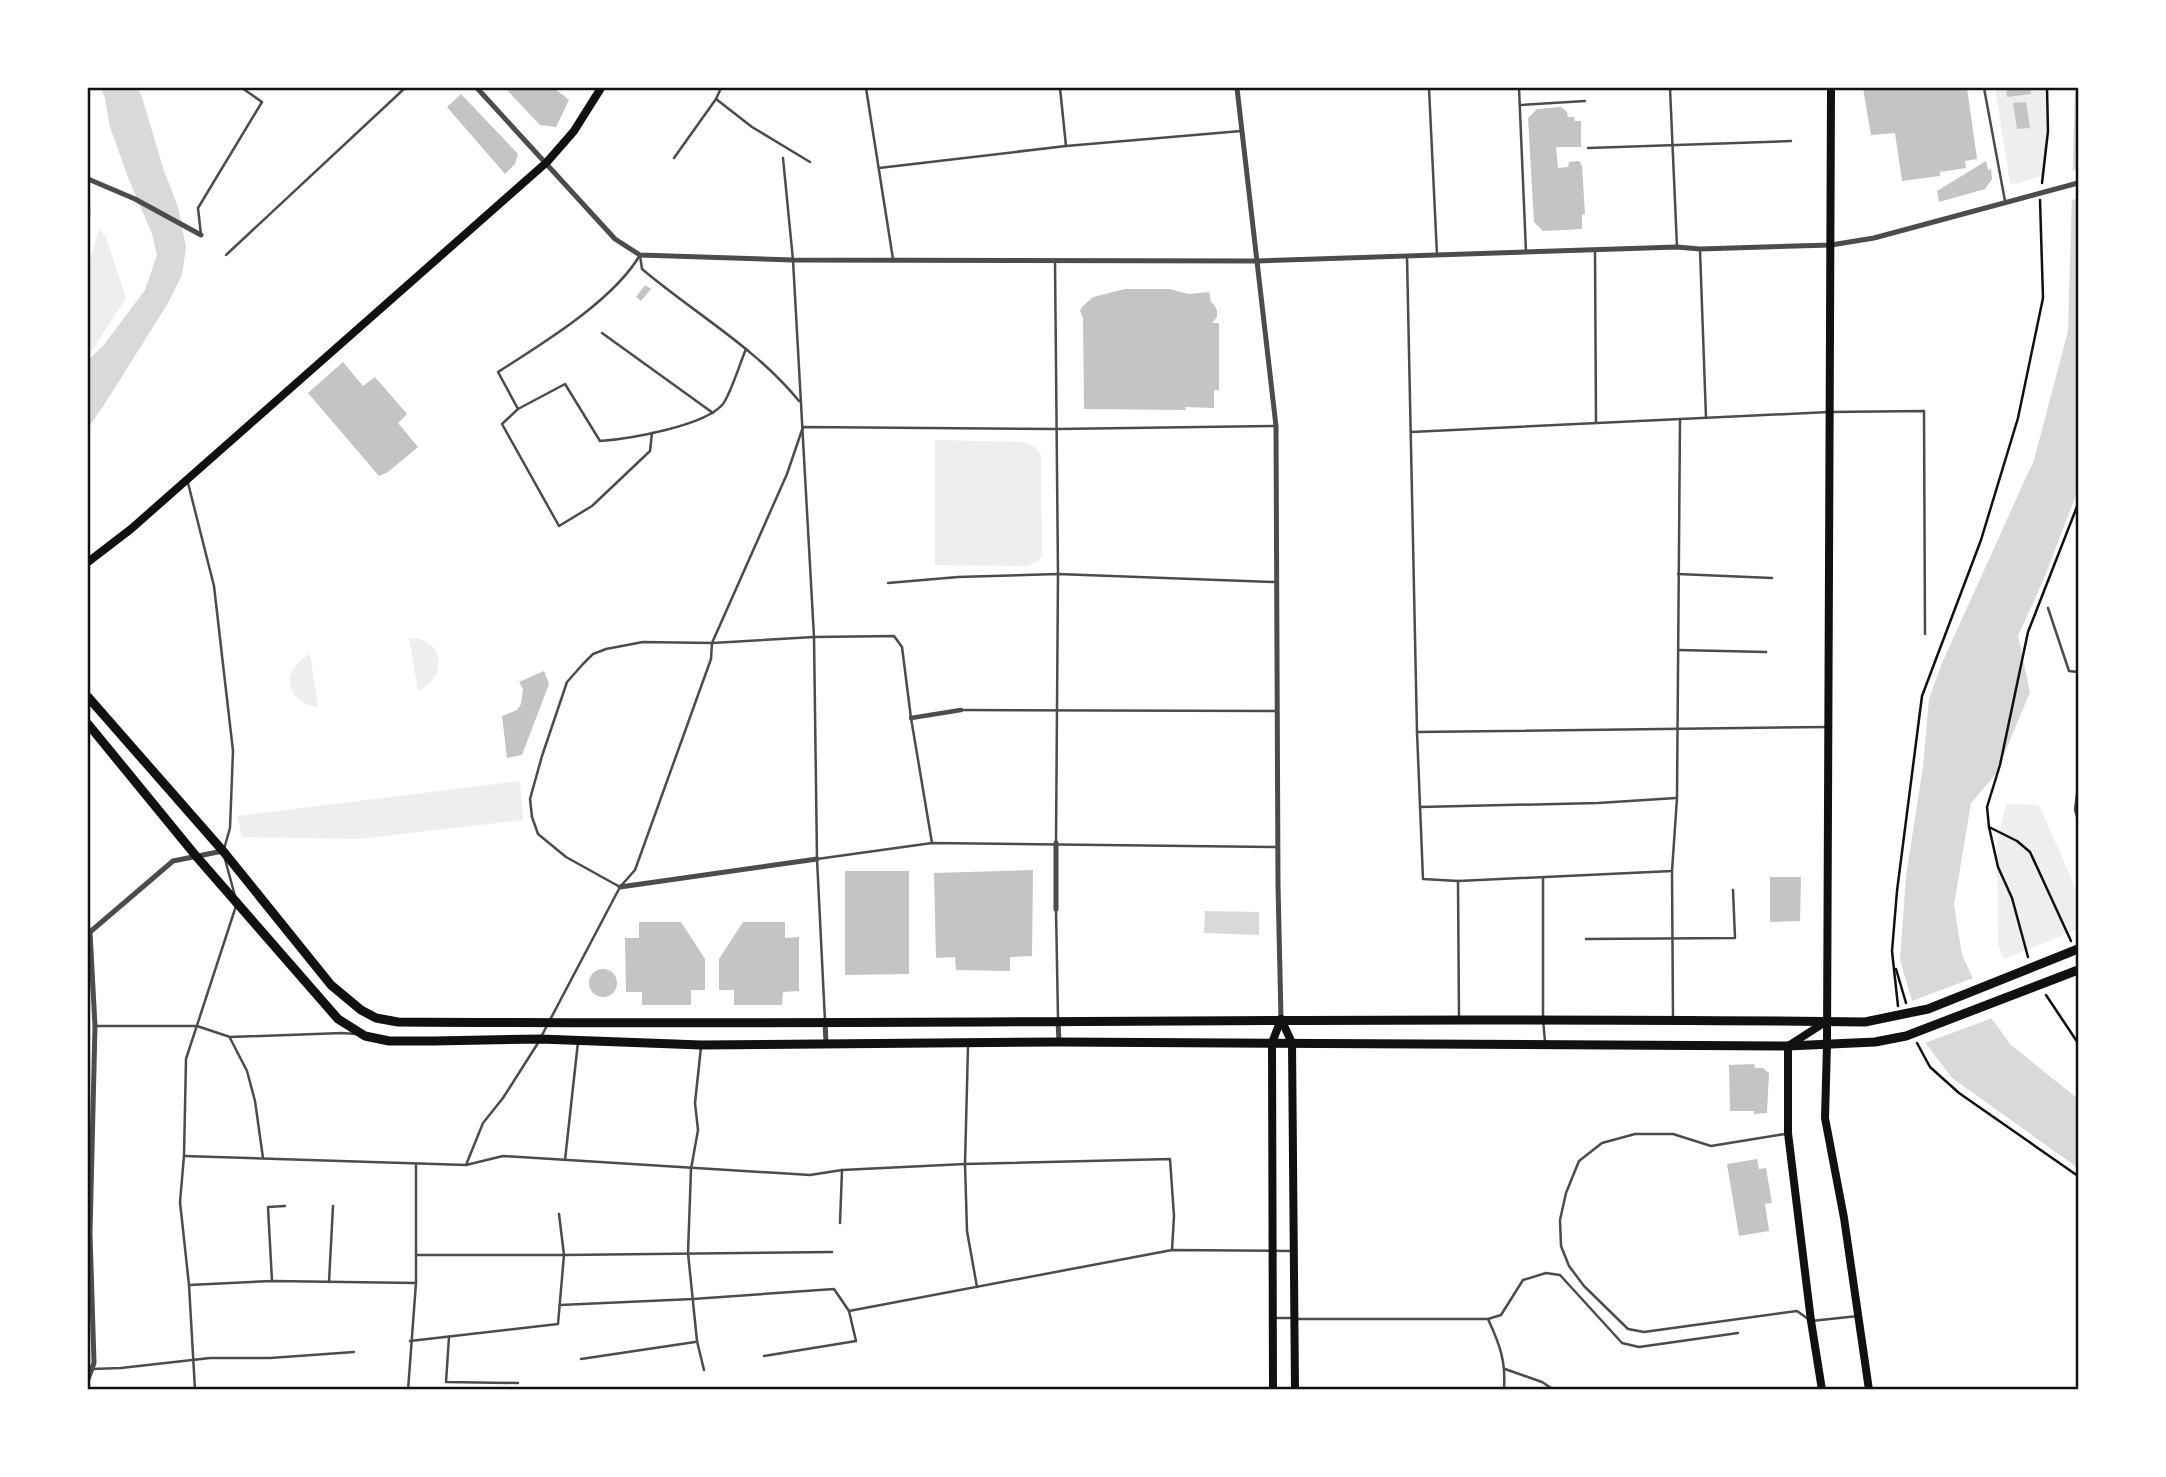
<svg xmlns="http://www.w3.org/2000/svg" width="2166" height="1477" font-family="'DM Sans',sans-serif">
  <rect width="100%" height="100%" fill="#fff"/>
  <g fill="#eee">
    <path d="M1995 88H2047L2048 131 2045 175 2015 184 2010 183Z"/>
    <path d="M99 229 106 237 126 298 88 357V267Z"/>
    <path d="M935 440 1024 442C1032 444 1037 448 1041 456L1042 557 1029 566 935 565Z"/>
    <path d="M409 638C444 637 449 678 418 691Z"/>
    <path d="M310 654 318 707C284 702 280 670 310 654Z"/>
    <path d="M520 781 523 820 358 839 242 837 237 816Z"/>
    <path d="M2006 804 2039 805 2078 894V929L2004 959 1998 945 1997 842Z"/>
  </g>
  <g fill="#d9d9d9">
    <path d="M101 88H137L141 94 164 171 178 207 186 247 182 275 168 303 104 405 88 428V360L103 346 145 290 157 255 152 234 129 180 110 127 105 98Z"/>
    <path d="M2075 88H2078V490L2043 581 2018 636 2030 692 1996 774 1971 803 1954 905 1962 955 1992 1019 2011 1045 2078 1099V1168L1952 1078 1924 1041 1900 960 1906 876 1923 766 1929 699 1942 663 2034 460 2068 331Z"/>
    <path d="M1205 911 1259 912V935L1204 933Z"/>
  </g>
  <g fill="#fff">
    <path d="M2078 169V198L2069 201V172Z"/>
    <path d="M1976 977 1995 1017 1922 1044 1909 1002Z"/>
  </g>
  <g fill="#c4c4c4">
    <path d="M505 88H554L569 100 556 127 540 125Z"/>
    <path d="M1863 88H1967L1977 159 1965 161 1966 168 1940 172V176L1902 181 1895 133 1871 135Z"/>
    <path d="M2006 88H2030L2031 94 2007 97Z"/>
    <path d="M461 94 518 154 515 164 505 174 447 107Z"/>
    <path d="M2026 102 2030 128 2017 129 2013 103Z"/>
    <path d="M1561 107 1567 112 1568 117H1574L1575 121H1581V147H1556L1558 168 1568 167 1569 162 1579 161 1582 166 1585 214 1582 215V229L1543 231 1534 222 1528 118 1537 109Z"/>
    <path d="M1986 161 1988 170 1991 169 1992 179 1985 189 1939 202 1937 191Z"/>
    <path d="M645 285 651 289 641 301 636 297Z"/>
    <path d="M1125 289H1169L1189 294 1209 292 1211 302 1215 306 1217 311V317L1212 323H1219V390H1214V408L1185 407 1186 410 1084 409 1083 318 1080 311 1082 307 1093 297Z"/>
    <path d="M343 362 363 386 375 377 407 414 398 423 418 447 388 472 379 476 308 393Z"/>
    <path d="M544 671 549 684 522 755 507 758 502 716 517 710 521 704 523 689 519 682Z"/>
    <path d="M1033 870 1032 956 1010 957V971L956 970 955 957 936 958 934 873Z"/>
    <path d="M845 871H909V974L845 975Z"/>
    <path d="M1770 877H1801L1800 921 1770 922Z"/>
    <path d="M639 922H681L705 959V990H691V1005H642V992H626L625 938H639Z"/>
    <path d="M743 922H785V938L799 937V991L783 992 782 1005H734V990H719V959Z"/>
    <circle cx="603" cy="983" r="14"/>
    <path d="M1754 1064 1755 1068H1763L1769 1073 1767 1113 1754 1114V1111H1730L1729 1065Z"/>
    <path d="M1757 1159 1759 1169 1766 1168 1772 1203 1765 1204 1769 1231 1739 1236 1727 1164Z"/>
  </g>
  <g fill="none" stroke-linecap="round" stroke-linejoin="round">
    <g stroke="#111" stroke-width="2.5">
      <path d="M2042 183 2048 131 2047 88"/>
      <path d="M1989 827 1998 867 2012 898 2028 957"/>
      <path d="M2071 941 2030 852 2017 841 1989 827 1987 807 2000 765 2028 632 2078 504"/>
      <path d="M1896 969 1906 1003"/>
      <path d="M2046 995 2078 1043"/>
      <path d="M1898 1006 1892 951 1897 891 1922 696 1981 540 2018 418 2043 298 2040 200"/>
      <path d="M1917 1043 1930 1067 1959 1093 2078 1176"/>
    </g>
    <g stroke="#4c4c4c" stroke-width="2.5">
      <path d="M866 88 893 259"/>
      <path d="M1060 88 1066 146"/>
      <path d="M1429 88 1437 255"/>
      <path d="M1519 88 1526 252"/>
      <path d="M1670 88 1677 247"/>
      <path d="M1984 88 2005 201"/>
      <path d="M716 99 752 127 810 162"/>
      <path d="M1520 105 1585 101"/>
      <path d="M1588 148 1791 141"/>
      <path d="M674 158 716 99 721 88"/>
      <path d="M783 158 793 260 814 637 817 859 825 1021"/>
      <path d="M879 168 1066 146 1241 131"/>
      <path d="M88 185 89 210 88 237"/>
      <path d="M201 235 198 208 262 102 242 88"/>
      <path d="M1700 250 1706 418"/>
      <path d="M1595 251 1596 423"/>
      <path d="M226 255 405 88"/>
      <path d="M640 255 642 269C694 313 756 348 799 401"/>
      <path d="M1407 257 1417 732 1423 879 1458 881 1672 871"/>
      <path d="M1055 261 1058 574 1056 842"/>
      <path d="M602 333 713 413"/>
      <path d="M518 409 498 372C543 343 613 301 640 255"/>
      <path d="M1411 432 1829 412 1924 411 1925 634"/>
      <path d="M652 433 650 451 592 506 559 526 502 424 518 409 565 384 600 441C629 439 705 426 723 404 731 393 740 363 746 349"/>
      <path d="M188 483 214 586 233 751 230 828 224 849"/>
      <path d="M1678 574 1772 578"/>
      <path d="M888 583 958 577 1058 574 1274 582"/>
      <path d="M2048 608 2069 671 2078 672"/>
      <path d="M1678 650 1766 652"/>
      <path d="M961 710 1277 711"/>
      <path d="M1417 732 1827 727"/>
      <path d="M2078 786 2075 810 2078 820"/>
      <path d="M1420 807 1598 803 1676 798"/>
      <path d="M225 859 235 896"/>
      <path d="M817 859 932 843 1278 847"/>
      <path d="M1543 878V1019L1545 1042"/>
      <path d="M1458 881 1459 1018"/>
      <path d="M620 887 566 857 538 834 532 817 530 799 542 756 567 682 583 664 593 654 606 649 643 642 712 643 814 637 894 636 902 647 911 718 932 843"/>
      <path d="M1056 909 1058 1018"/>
      <path d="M1586 939 1735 938 1733 890"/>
      <path d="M1673 1018 1672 871 1677 798 1680 419"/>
      <path d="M95 1026H197L230 1037 342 1033 355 1034"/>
      <path d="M541 1037 620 887 635 870 711 659 712 643 787 474 803 427 1057 429 1276 426"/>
      <path d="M230 1038 247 1071 255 1101 263 1158"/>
      <path d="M968 1046 965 1164 967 1231 977 1287"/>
      <path d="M701 1047 695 1103 698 1130 691 1169 688 1253 697 1341 704 1370"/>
      <path d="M1785 1134 1711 1146 1673 1134H1635L1602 1143 1579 1161 1566 1193 1560 1220 1561 1246 1569 1266 1584 1286 1628 1329 1644 1332 1797 1311 1811 1321 1858 1316"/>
      <path d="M184 1156 466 1165 503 1156 810 1175 842 1170 965 1164 1170 1159 1174 1216 1172 1250"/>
      <path d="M565 1160 578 1042"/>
      <path d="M466 1165 483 1123 503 1098 538 1043"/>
      <path d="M840 1223 842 1170"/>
      <path d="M416 1255H564L832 1252"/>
      <path d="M272 1281 268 1207 285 1206"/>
      <path d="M329 1282 333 1206"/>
      <path d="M189 1285 272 1281 416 1283"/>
      <path d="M560 1305 693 1299 834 1289 849 1311 856 1341 764 1356"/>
      <path d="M849 1311 1172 1250 1291 1251"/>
      <path d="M1277 1318H1291"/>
      <path d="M1298 1319H1488L1501 1315 1523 1280 1546 1273 1560 1275 1622 1343 1639 1347 1738 1333"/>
      <path d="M1488 1319C1500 1345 1506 1361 1504 1390"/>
      <path d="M449 1337 446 1382 518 1383"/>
      <path d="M410 1341 558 1324 564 1255 559 1214"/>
      <path d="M581 1359 695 1342"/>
      <path d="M92 1369 121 1368 210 1358H270L354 1352"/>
      <path d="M1505 1369 1542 1382 1554 1390"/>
      <path d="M195 1390 189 1285 180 1202 184 1156 186 1059 236 906"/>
      <path d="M408 1390 416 1283V1164"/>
    </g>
    <path stroke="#4c4c4c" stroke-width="4.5" d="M911 718 961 710"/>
    <g stroke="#4c4c4c" stroke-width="5">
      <path d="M477 88 615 239 640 255 793 260 1257 261 1677 247 1700 249 1831 245 1874 238 2078 183"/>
      <path d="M1237 88 1276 426 1278 885 1281 1019"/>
      <path d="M88 179 135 199 201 235"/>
      <path d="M620 887 817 859"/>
      <path d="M1056 909V843"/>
      <path d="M1058 1020 1059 1042"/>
      <path d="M825 1022 826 1043"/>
      <path d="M88 1379 94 1363 90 1233 95 1026 90 932 173 861 223 851"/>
    </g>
    <g stroke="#111" stroke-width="8">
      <path d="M1831 88 1827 1044 1825 1118 1844 1218 1869 1390"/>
      <path d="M88 562 131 529 547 162 574 131 601 88"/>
      <path d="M1281 1019 1292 1043 1295 1390"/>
      <path d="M1273 1390 1272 1043 1281 1019"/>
      <path d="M1822 1390 1811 1321 1788 1133V1046L1827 1021"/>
    </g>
    <g stroke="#111" stroke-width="9">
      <path d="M88 697 223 851 331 985 361 1010 376 1018 398 1022C887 1026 1376 1016 1865 1022L1928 1009 2078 949"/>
      <path d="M88 724 196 856 338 1019 365 1036 389 1041H434L540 1039 701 1045 1059 1042 1788 1046 1875 1042 1906 1036 2078 970"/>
    </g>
  </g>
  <rect width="2166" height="1477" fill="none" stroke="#ffffff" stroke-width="178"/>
  <rect x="89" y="89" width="1988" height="1299" fill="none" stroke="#111" stroke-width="2.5"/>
</svg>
